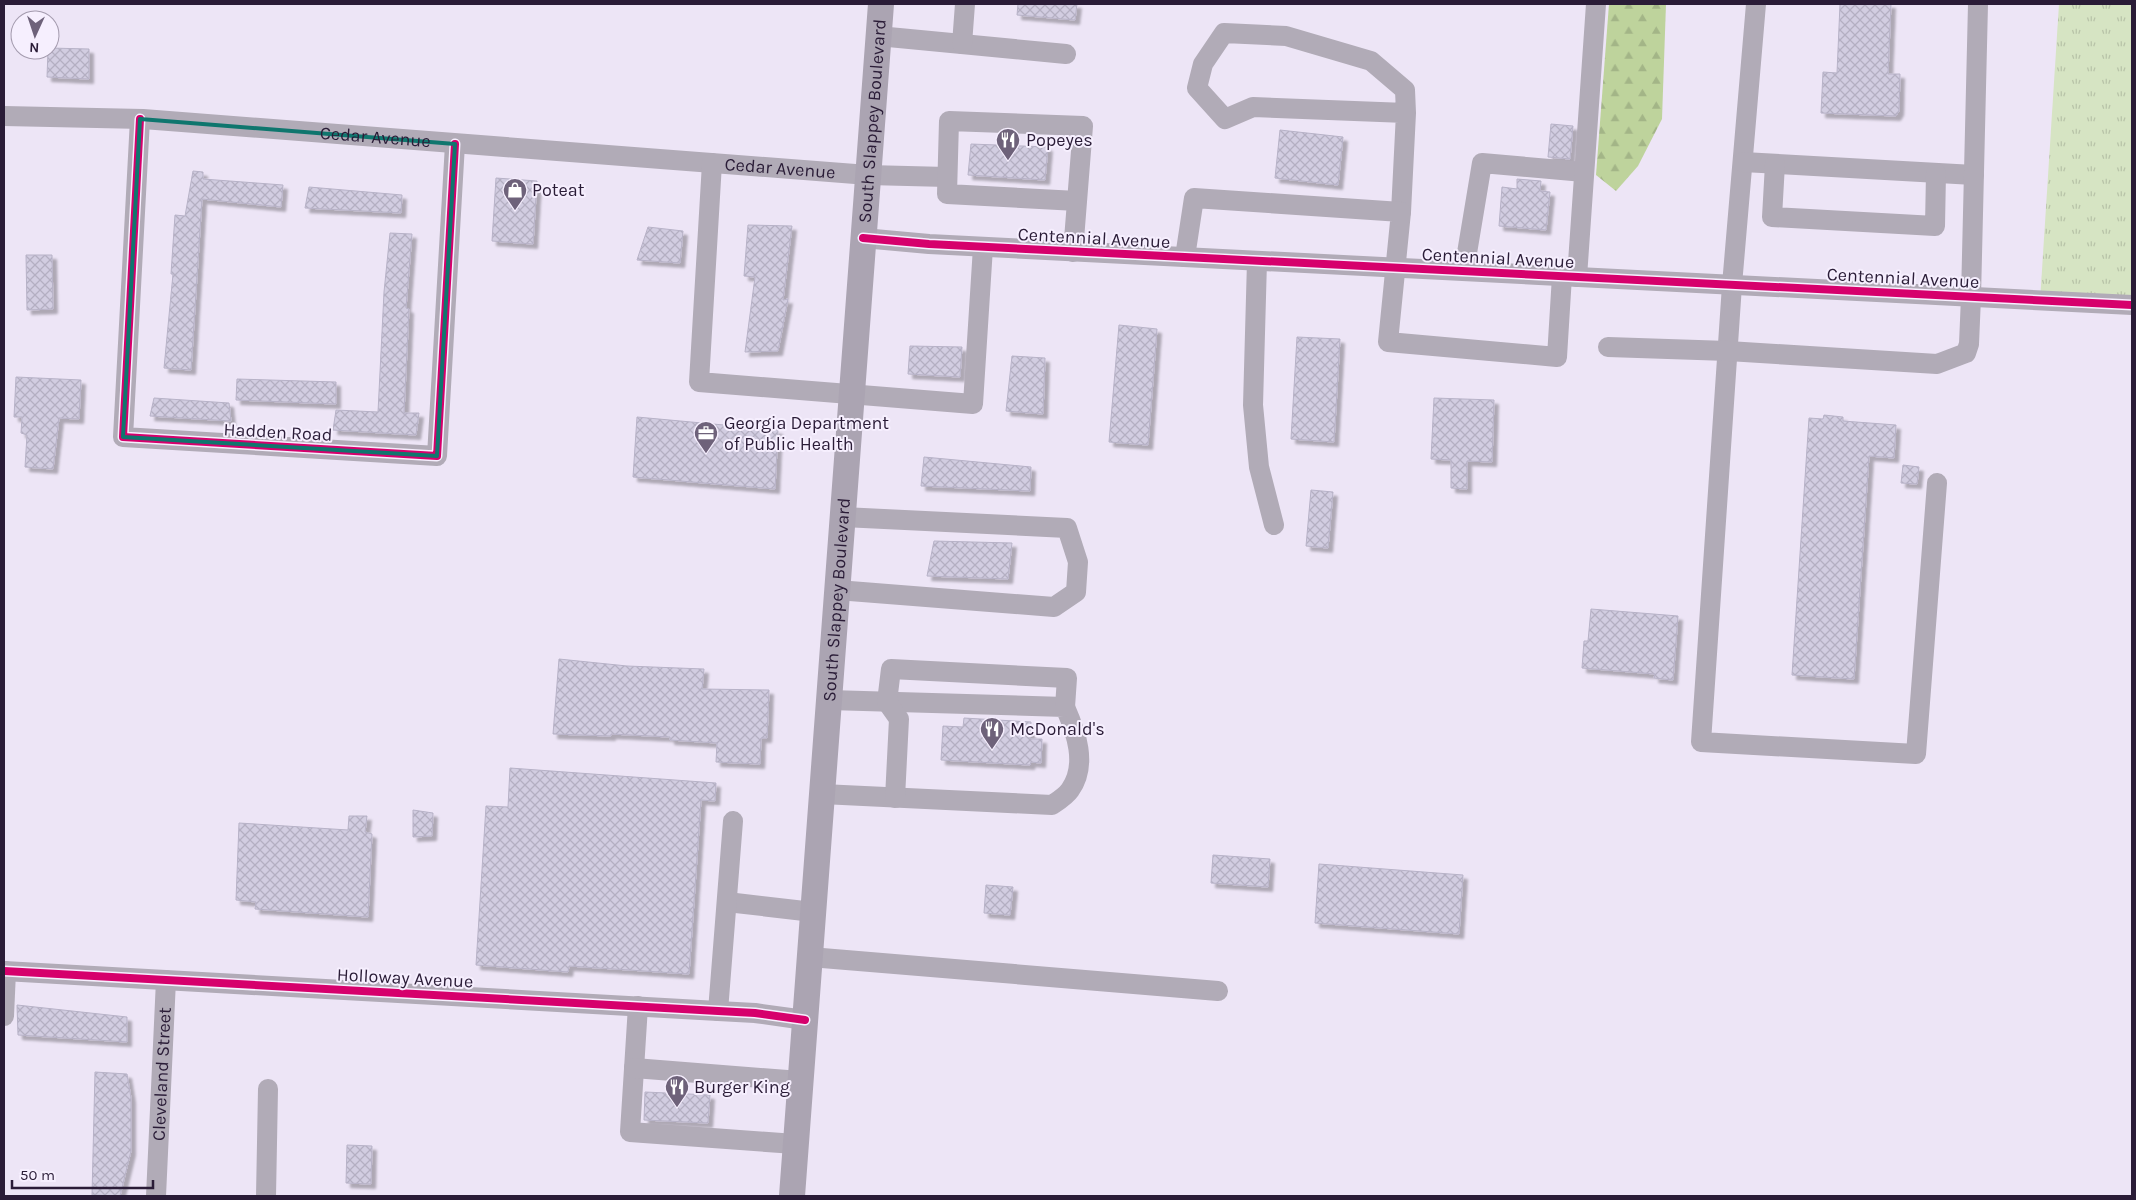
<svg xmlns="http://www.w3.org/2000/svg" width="2136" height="1200" font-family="Karla,sans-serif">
  <defs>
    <pattern id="grass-tufts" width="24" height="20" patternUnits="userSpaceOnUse" patternTransform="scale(1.25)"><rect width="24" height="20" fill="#d6e4c3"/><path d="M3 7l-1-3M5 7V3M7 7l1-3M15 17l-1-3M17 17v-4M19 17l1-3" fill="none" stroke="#b8c3a8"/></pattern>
    <pattern id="forest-firs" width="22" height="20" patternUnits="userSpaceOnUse" patternTransform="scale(1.25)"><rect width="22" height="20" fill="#bed39c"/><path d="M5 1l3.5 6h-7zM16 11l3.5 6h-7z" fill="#a3b587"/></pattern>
    <pattern id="building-cross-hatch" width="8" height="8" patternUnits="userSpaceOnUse" patternTransform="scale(1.25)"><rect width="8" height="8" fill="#d2cde1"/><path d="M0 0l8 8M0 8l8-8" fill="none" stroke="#b4afc2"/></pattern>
    <filter id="shadow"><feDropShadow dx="4.5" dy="4.5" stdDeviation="1" flood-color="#0004"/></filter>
  </defs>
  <rect width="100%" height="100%" fill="#ede5f6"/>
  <path fill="url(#grass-tufts)" d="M2059 4H2132V305L2040 301Z"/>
  <path fill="url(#forest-firs)" d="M1609 4H1666L1662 119 1638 166 1616 191 1596 175Z"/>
  <g fill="url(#building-cross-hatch)" stroke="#b7b2c7" filter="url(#shadow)">
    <path d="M1018 4H1077L1075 20 1017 15Z"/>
    <path d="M1840 4H1891L1888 74H1900L1899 111 1896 116 1821 113 1823 72 1837 73Z"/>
    <path d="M50 48 89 49V79L47 77 48 50H50Z"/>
    <path d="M1551 124 1573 126 1570 159 1548 157Z"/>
    <path d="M1280 130 1343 137 1338 185 1275 178Z"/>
    <path d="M971 144 1048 147 1045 180 968 175Z"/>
    <path d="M193 171 203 172V179L283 185 281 207 202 199 191 370 164 368 173 274H171L175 215 185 216Z"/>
    <path d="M496 178 537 181 533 244 492 241Z"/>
    <path d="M1517 179 1541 181 1540 191 1550 192 1546 230 1499 226 1502 187 1517 189Z"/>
    <path d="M309 187 402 195 401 213 305 208Z"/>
    <path d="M748 225 792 226 783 300 788 299 778 351 745 352 755 277 744 276Z"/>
    <path d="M648 227 683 231 680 263 637 260Z"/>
    <path d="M390 233 412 234 406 308 409 309 404 413H419L416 435 333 430 336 410 378 412 384 292Z"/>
    <path d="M26 255H52L53 309 27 310Z"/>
    <path d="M1119 325 1157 329 1148 445 1109 442Z"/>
    <path d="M1297 337 1340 339 1334 442 1291 439Z"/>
    <path d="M910 346 962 347 960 377 908 374Z"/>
    <path d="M1012 356 1045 358 1043 414 1006 411Z"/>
    <path d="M16 377 81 380 79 419 59 418 53 469 25 467 27 435 21 433 22 417H14Z"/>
    <path d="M237 379 336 382V404L236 400Z"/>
    <path d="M154 398 229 403 231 421 150 416Z"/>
    <path d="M1434 398 1494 400 1492 462 1467 461V489L1451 488V460L1431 459Z"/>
    <path d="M1824 415 1843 417V421L1896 425 1894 458 1869 456 1854 679 1792 675 1809 418 1823 419Z"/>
    <path d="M637 417 778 430 775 489 633 477Z"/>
    <path d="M924 457 1031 467 1030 491 921 486Z"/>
    <path d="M1903 465 1919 467 1917 484 1901 483Z"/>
    <path d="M1311 490 1333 492 1328 548 1306 546Z"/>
    <path d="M934 541 1012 543 1008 579 927 576Z"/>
    <path d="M1591 609 1678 616 1673 680 1654 678 1655 674 1582 668 1584 641H1588Z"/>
    <path d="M559 659 627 666 704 669 702 689 769 690 767 738H761L760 764 716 762 717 743 670 740V737L611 734V736L553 734Z"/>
    <path d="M964 718 1031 722 1030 739H1042L1041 763 1031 762 1030 765 941 760 943 726 963 727Z"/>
    <path d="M510 768 716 783 715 801 701 800 689 974 569 966 568 972 476 965 486 806 508 807Z"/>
    <path d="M413 810 433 813 432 836 413 837Z"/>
    <path d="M349 816H367L365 832 372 834 368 917 255 909 256 902 236 900 239 823 348 830Z"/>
    <path d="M1213 855 1270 859 1268 887 1211 883Z"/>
    <path d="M1319 864 1463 875 1459 934 1315 923Z"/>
    <path d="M986 885 1013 887 1010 915 984 913Z"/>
    <path d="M17 1005 127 1017V1042L18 1035Z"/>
    <path d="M95 1072 127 1074 131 1098V1151L120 1196 92 1195Z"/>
    <path d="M645 1092 710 1095 708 1123 644 1120Z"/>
    <path d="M347 1145 372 1146 371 1184 346 1183Z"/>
  </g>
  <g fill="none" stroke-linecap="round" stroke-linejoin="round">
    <g stroke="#b1abb7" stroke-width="20">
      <path d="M1756 4 1732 285 1701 742 1916 754 1937 483"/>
      <path d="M878 36 1066 54"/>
      <path d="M962 44 965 4"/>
      <path id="s1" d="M4 116 143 119 868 175 947 177"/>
      <path d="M140 119 123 437 437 456 455 144"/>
      <path d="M1743 162 1974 175"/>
      <path d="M712 163 699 382 973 404 983 247"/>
      <path d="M1775 164 1772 217 1935 226 1936 173"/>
      <path d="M1401 212 1406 113 1253 107 1225 119 1197 88 1203 64 1224 33 1286 36 1371 61 1405 90 1406 113"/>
      <path d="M863 238 929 244 2132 305"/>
      <path d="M1073 252 1083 126 949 121 947 194 1077 201"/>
      <path d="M1185 257 1194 198 1401 212 1388 342 1557 357 1562 276"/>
      <path d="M1257 261 1253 405 1259 467 1274 525"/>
      <path d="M1464 271 1482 163 1584 172"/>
      <path d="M1577 277 1596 4"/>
      <path d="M1608 347 1728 351 1937 364 1966 353 1969 344 1971 297 1978 4"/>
      <path d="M837 590 1054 607 1076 592 1078 562 1067 528 843 517"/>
      <path d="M822 794 1052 805C1058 801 1066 796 1070 790 1088 765 1076 732 1065 707L829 700"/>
      <path d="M895 798 899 719 887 702 891 669 1067 678 1065 707"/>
      <path d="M727 902 813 912"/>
      <path d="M810 957 1218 991"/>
      <path d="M4 971 718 1011 755 1013 805 1020"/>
      <path d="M638 1006 630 1132 795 1144"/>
      <path d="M718 1011 733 821"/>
      <path d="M4 1016 6 971"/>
      <path d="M634 1068 800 1081"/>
      <path id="s2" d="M156 1196 166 980"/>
      <path d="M266 1196 268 1089"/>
    </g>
    <path stroke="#aba4b2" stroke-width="26" id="s3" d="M792 1196 881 4"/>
    <g stroke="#f6effe" stroke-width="11">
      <g id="cycleway">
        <path d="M140 119 123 437 437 456 455 144"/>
        <path d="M863 238 929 244 2132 305"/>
        <path d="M4 971 718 1011 755 1013 805 1020"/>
      </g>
    </g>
    <use href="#cycleway" stroke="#d6006c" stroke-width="8"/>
  </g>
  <path fill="none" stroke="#0f766e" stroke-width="4" stroke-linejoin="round" d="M140 119 455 144 437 456 123 437Z"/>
  <defs>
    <g id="restaurant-pin" transform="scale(1.25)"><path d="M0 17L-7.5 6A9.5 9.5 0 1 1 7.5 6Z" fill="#6e627a" stroke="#f6effe"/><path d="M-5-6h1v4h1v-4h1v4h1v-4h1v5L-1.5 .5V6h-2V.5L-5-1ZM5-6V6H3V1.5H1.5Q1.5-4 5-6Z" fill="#fff"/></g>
    <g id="shop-pin" transform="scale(1.25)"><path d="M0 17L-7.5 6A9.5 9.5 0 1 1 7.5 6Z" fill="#6e627a" stroke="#f6effe"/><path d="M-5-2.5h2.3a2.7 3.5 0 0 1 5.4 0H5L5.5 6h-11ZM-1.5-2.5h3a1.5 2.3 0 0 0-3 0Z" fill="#fff"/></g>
    <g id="office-pin" transform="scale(1.25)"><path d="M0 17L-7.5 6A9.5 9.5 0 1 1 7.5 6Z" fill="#6e627a" stroke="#f6effe"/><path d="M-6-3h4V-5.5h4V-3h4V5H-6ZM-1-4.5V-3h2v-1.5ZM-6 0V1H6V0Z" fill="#fff"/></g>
  </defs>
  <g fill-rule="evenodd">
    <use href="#restaurant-pin" x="1008" y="140"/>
    <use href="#shop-pin" x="515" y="190"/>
    <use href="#office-pin" x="706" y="433"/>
    <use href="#restaurant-pin" x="992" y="729"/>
    <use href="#restaurant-pin" x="677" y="1087"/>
  </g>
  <g text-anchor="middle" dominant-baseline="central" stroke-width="4" stroke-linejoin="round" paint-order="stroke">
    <g font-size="18" fill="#2a1c37" stroke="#f6effe">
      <text stroke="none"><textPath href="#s3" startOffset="1078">South Slappey Boulevard</textPath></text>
      <text stroke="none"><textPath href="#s1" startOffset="372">Cedar Avenue</textPath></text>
      <text stroke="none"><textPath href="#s1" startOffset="778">Cedar Avenue</textPath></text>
      <text transform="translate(1094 238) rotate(3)">Centennial Avenue</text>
      <text transform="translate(1498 258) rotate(3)">Centennial Avenue</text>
      <text transform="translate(1903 278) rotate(3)">Centennial Avenue</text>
      <text transform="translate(278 432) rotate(3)">Hadden Road</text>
      <text stroke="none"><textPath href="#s3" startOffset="598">South Slappey Boulevard</textPath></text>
      <text transform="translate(405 978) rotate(3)">Holloway Avenue</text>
      <text stroke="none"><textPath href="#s2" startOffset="122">Cleveland Street</textPath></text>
    </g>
    <g font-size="18" fill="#2a1c37" stroke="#f6effe" text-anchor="start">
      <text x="1026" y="140">Popeyes</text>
      <text x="532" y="190">Poteat</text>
      <text x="724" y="423">Georgia Department<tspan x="724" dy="21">of Public Health</tspan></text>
      <text x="1010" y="729">McDonald's</text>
      <text x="694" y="1087">Burger King</text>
    </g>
  </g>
  <rect width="2136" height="1200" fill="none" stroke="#2a1c37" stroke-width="10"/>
  <g transform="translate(35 35) rotate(183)"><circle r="24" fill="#f6effe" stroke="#a49bae"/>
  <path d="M0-4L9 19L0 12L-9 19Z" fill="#6e627a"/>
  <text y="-8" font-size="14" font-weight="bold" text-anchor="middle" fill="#2a1c37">N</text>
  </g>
  <path d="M12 1180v8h141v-8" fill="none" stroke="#2a1c37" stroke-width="2.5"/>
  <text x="20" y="1180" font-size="15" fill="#2a1c37" stroke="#f6effe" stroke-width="4" paint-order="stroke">50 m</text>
</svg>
